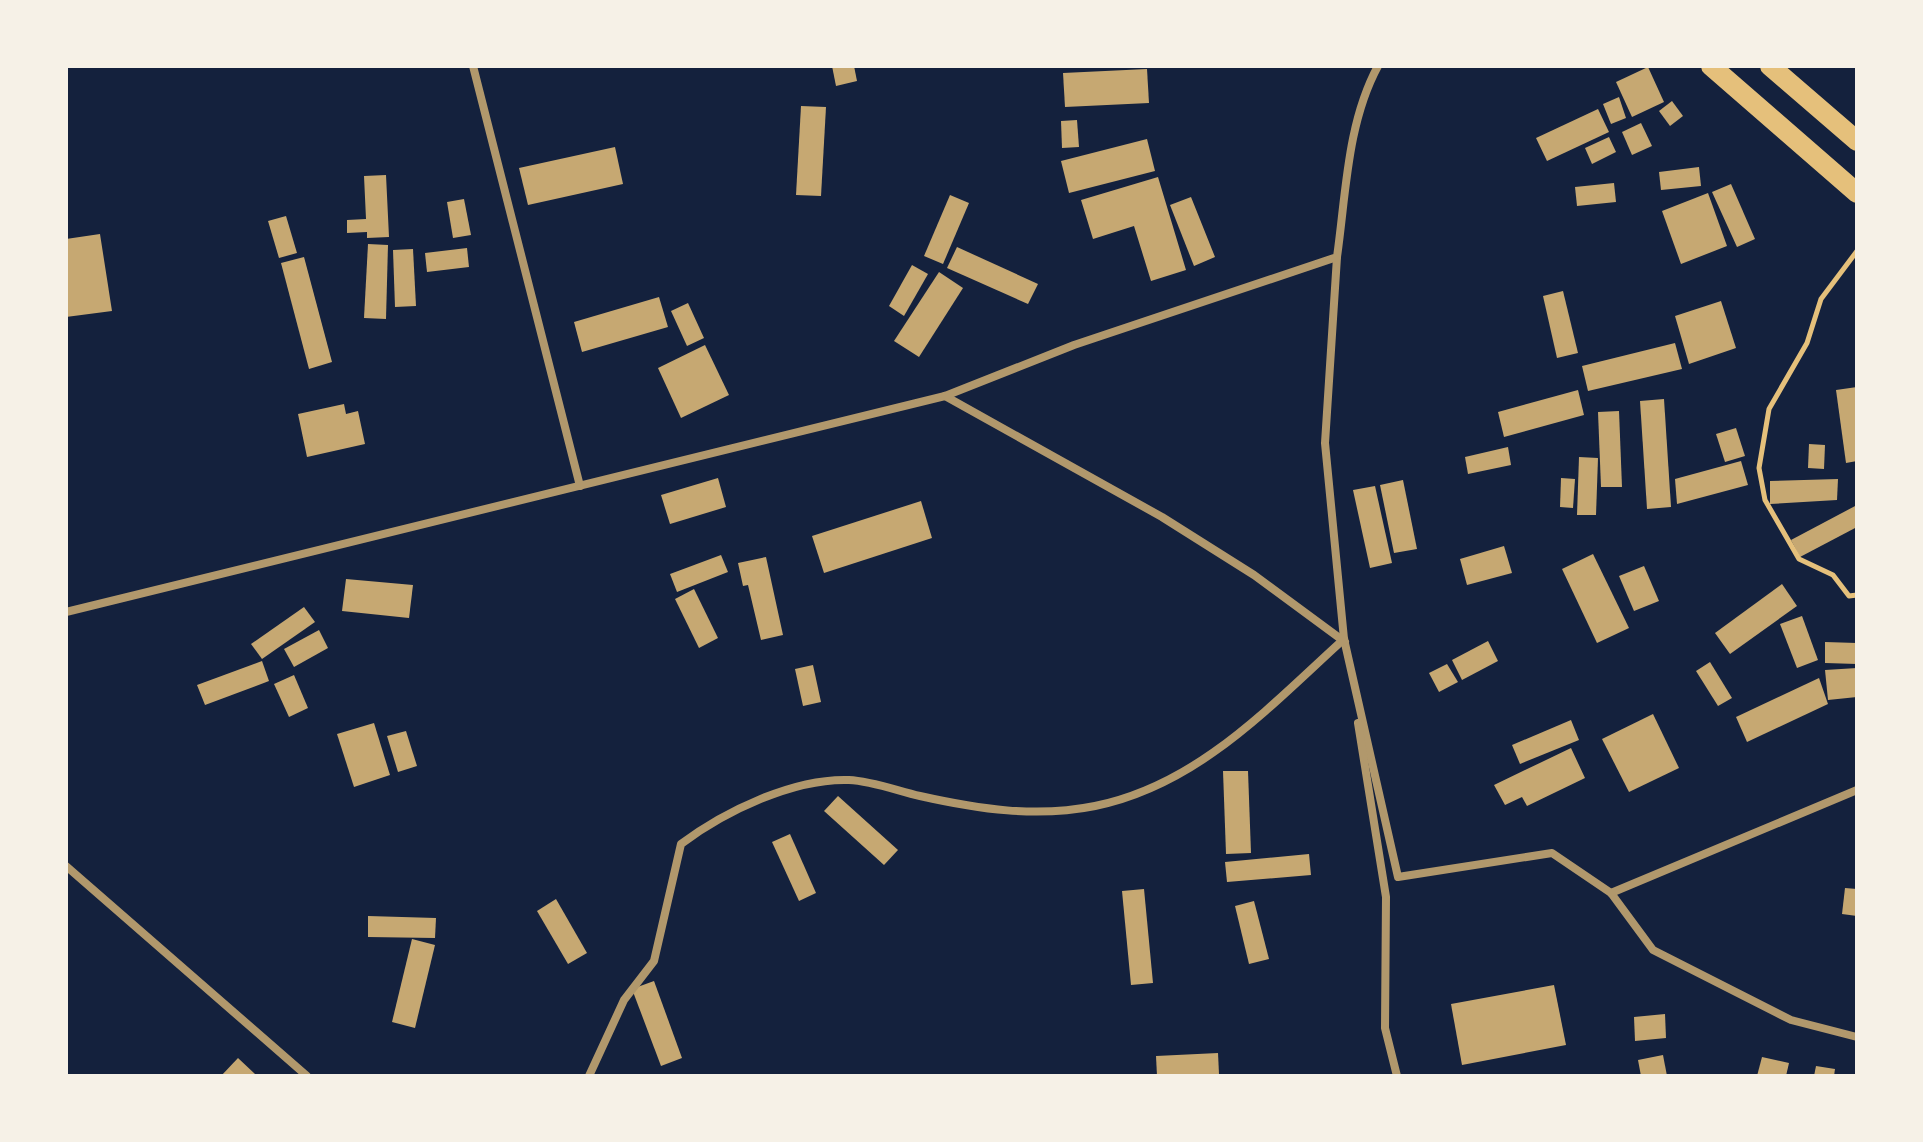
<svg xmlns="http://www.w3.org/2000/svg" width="1923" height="1142" font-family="Rubik,sans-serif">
  <rect width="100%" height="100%" fill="#14213d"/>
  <g fill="#c6a872">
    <path d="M832 66H854L857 81 836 86Z"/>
    <path d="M1648 67 1664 102 1632 117 1616 82Z"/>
    <path d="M1147 69 1149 103 1065 107 1063 73Z"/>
    <path d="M1619 97 1626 118 1611 124 1603 104Z"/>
    <path d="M1672 101 1683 116 1670 126 1659 111Z"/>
    <path d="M801 106 826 107 821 196 796 195Z"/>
    <path d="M1598 109 1609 132 1547 161 1536 138Z"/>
    <path d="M1077 120 1079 147 1062 148 1061 121Z"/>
    <path d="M1641 123 1652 146 1632 155 1622 132Z"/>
    <path d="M1609 137 1616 152 1592 164 1585 148Z"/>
    <path d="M1147 139 1155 171 1069 193 1061 161Z"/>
    <path d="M615 147 623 184 528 205 519 168Z"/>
    <path d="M1699 167 1701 186 1661 190 1659 172Z"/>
    <path d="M386 175 389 237 367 238V232L347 233V220L366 219 364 176Z"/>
    <path d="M1158 177 1186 270 1151 281 1134 226 1093 239 1081 200Z"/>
    <path d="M1614 183 1616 202 1577 206 1575 187Z"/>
    <path d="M1731 184 1755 239 1737 247 1712 192Z"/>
    <path d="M1708 193 1727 246 1681 264 1662 211Z"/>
    <path d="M950 195 969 203 943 264 924 256Z"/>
    <path d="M1191 197 1215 257 1194 266 1170 205Z"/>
    <path d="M464 199 471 235 453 238 447 202Z"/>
    <path d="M286 216 297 253 279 258 268 221Z"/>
    <path d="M100 234 112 311 66 317V239Z"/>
    <path d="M368 244 388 245 386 319 364 318Z"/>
    <path d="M957 247 1038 284 1028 304 947 268Z"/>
    <path d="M467 248 469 267 427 272 425 253Z"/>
    <path d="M413 249 416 306 395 307 393 250Z"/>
    <path d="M304 257 332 362 309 369 281 263Z"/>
    <path d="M912 265 928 274 904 316 889 306Z"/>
    <path d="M939 272 963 288 919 357 894 341Z"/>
    <path d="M1563 291 1578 353 1557 358 1543 296Z"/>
    <path d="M659 297 668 327 582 352 574 322Z"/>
    <path d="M1721 301 1736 348 1689 364 1675 316Z"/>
    <path d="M688 303 704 338 687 346 671 311Z"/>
    <path d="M1675 343 1682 369 1588 391 1582 366Z"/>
    <path d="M705 345 729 395 681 418 658 368Z"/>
    <path d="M1857 387V461L1846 463 1836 390Z"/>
    <path d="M1578 390 1584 415 1504 437 1498 412Z"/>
    <path d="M1664 399 1671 507 1647 509 1640 401Z"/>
    <path d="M344 404 346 414 358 411 365 444 307 457 298 414Z"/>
    <path d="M1619 411 1622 487H1601L1598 412Z"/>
    <path d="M1736 428 1745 456 1725 462 1716 434Z"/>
    <path d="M1809 444 1825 445 1824 469 1808 468Z"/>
    <path d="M1508 447 1511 465 1468 474 1465 457Z"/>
    <path d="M1579 457 1598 458 1596 515H1577Z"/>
    <path d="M1741 461 1748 485 1677 504 1675 479Z"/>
    <path d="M718 478 726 507 670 524 661 495Z"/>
    <path d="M1561 478 1575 479 1573 508 1560 507Z"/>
    <path d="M1838 479 1837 500 1770 504V481Z"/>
    <path d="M1403 480 1417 549 1394 553 1380 485Z"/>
    <path d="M1375 486 1392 563 1370 568 1353 490Z"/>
    <path d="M921 501 932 538 824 573 812 536Z"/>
    <path d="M1857 505V527L1800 557 1791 540Z"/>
    <path d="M1504 546 1512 573 1467 585 1460 559Z"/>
    <path d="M1593 554 1629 628 1597 643 1562 569Z"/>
    <path d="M721 555 728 572 677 592 670 574Z"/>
    <path d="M766 557 783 635 761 640 748 585 743 586 738 563Z"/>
    <path d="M1644 566 1659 601 1634 611 1619 576Z"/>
    <path d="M346 579 413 585 409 618 342 611Z"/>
    <path d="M1782 584 1797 606 1730 654 1715 633Z"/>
    <path d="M694 589 718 638 699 648 675 599Z"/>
    <path d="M304 607 315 622 262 659 251 644Z"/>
    <path d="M1802 616 1818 660 1797 668 1780 624Z"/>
    <path d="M319 630 328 648 294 667 284 649Z"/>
    <path d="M1488 641 1498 661 1462 680 1452 660Z"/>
    <path d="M1825 642 1857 643V664L1825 663Z"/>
    <path d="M262 661 269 681 205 705 197 685Z"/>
    <path d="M1710 662 1732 698 1718 706 1696 671Z"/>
    <path d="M1447 664 1458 682 1439 692 1429 673Z"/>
    <path d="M813 665 821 702 803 706 795 669Z"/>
    <path d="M1857 668V697L1828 700 1825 670Z"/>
    <path d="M294 675 308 708 289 717 274 684Z"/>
    <path d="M1819 678 1828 704 1747 742 1736 717Z"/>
    <path d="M1653 714 1679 768 1629 792 1602 739Z"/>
    <path d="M1571 720 1579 740 1520 764 1512 745Z"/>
    <path d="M374 723 390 775 354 787 337 734Z"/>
    <path d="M406 731 417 766 398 772 387 736Z"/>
    <path d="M1571 748 1585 778 1527 806 1522 797 1505 805 1494 785Z"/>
    <path d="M1223 771H1248L1251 853 1226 854Z"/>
    <path d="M838 796 898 850 884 865 824 811Z"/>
    <path d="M790 834 816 893 799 901 772 842Z"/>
    <path d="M1309 854 1311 875 1227 882 1225 862Z"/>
    <path d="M1845 888 1857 889V916L1842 914Z"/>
    <path d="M1144 889 1153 983 1131 985 1122 891Z"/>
    <path d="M556 899 587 953 568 964 537 911Z"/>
    <path d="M1254 901 1269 959 1249 964 1235 906Z"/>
    <path d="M368 916 436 918 435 938 368 937Z"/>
    <path d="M412 939 435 945 415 1028 392 1022Z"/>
    <path d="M654 981 682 1058 661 1066 632 989Z"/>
    <path d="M1554 985 1566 1045 1462 1065 1451 1004Z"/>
    <path d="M1665 1014 1666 1038 1635 1041 1634 1017Z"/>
    <path d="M1218 1053 1219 1074 1157 1076 1156 1056Z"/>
    <path d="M1663 1055 1667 1076H1641L1638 1060Z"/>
    <path d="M1762 1057 1789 1063 1786 1076H1757Z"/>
    <path d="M238 1058 255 1074 253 1076H221Z"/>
    <path d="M1816 1066 1835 1069 1834 1076H1814Z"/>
  </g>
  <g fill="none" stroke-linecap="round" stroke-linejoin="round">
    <path stroke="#e5c07b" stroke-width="5" d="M1857 251 1821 299 1807 343 1769 409 1759 468 1765 500 1799 559 1833 575 1849 596 1857 595"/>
    <g stroke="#b1986c" stroke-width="8">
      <path d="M473 66 580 486"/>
      <path d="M1337 257 1325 443 1344 639 1398 877 1552 853 1611 893 1653 950 1791 1020 1857 1037"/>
      <path d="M945 396 1162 517 1254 575 1345 642"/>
      <path d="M66 612 945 396 1074 345 1337 257C1346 194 1347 123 1378 66"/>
      <path d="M1358 723 1386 897 1385 1028 1397 1076"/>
      <path d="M66 866 307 1076"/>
      <path d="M1611 893 1857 790"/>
      <path d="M589 1076 624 1000 654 961 681 844C725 811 794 778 849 780 872 781 898 791 920 796 978 809 1036 818 1095 806 1198 785 1269 707 1344 639"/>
    </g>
    <g stroke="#e5c07b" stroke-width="20">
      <path d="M1711 66 1857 193"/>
      <path d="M1770 66 1857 141"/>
    </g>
  </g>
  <rect width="1923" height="1142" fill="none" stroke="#f6f1e7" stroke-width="136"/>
</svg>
